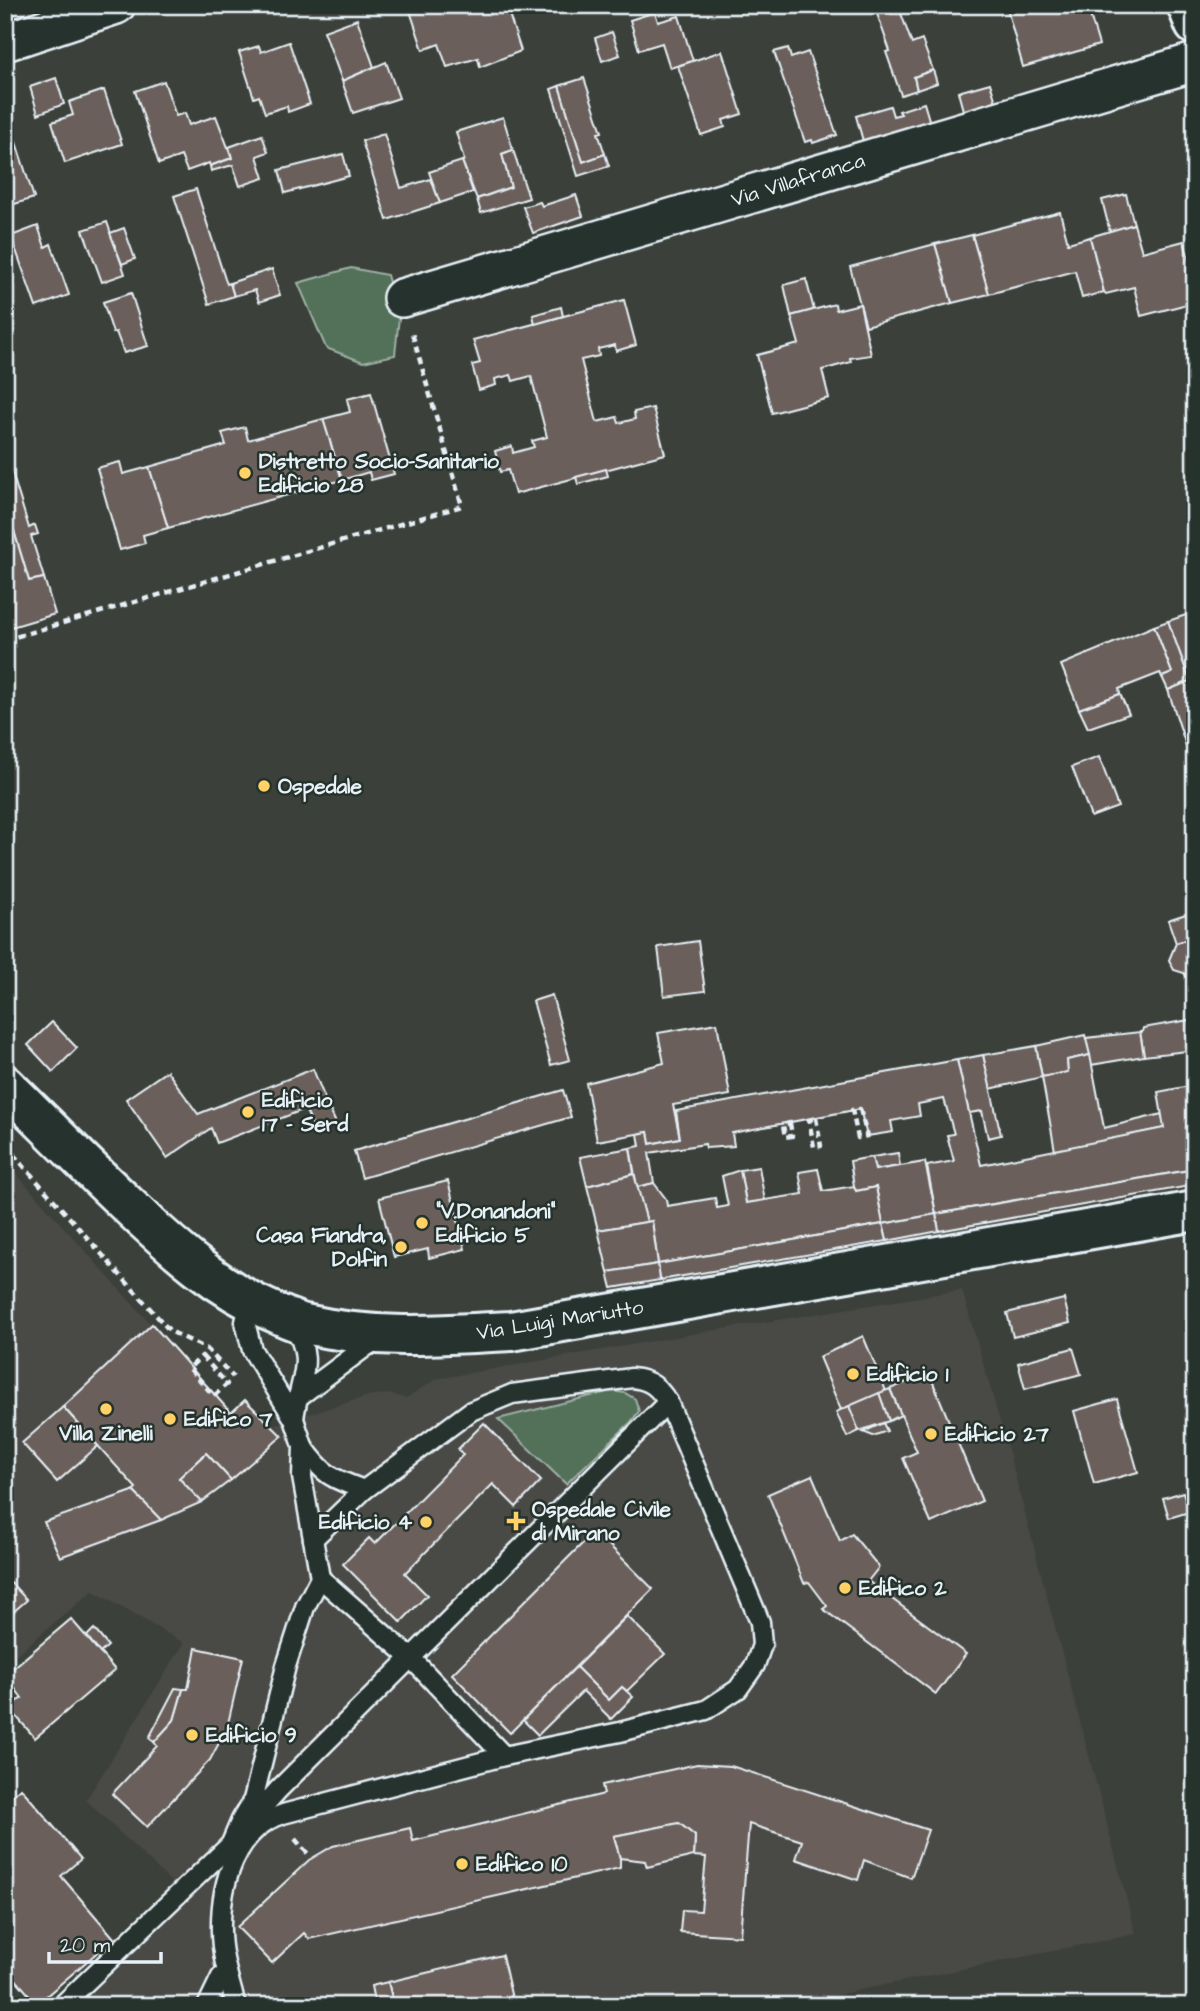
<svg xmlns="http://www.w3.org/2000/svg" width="1200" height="2011" font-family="'Architects Daughter',sans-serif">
  <rect width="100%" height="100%" fill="#3b403a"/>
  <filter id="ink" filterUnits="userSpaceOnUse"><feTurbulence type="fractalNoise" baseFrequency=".0143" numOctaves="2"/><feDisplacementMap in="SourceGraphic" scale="14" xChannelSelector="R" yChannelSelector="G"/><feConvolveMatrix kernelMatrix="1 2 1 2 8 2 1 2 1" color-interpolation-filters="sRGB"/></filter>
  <g filter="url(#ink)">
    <path fill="#494944" d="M5 1161 230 1413 245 1400 272 1425 372 1395 389 1394 406 1398 436 1379 709 1331 962 1290 1009 1452 1136 1934 782 2006H46L108 1949 172 1883 86 1800 184 1643 93 1591 5 1664Z"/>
    <g fill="#537158" stroke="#9eb1a8" stroke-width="2">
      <path d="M351 268 387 275 399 317 395 355 363 362 326 348 298 283Z"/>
      <path d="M611 1391 625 1393 635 1399 639 1411 630 1423 566 1484 498 1419Z"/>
    </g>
    <g fill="#6b5f5a" stroke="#e8f1f8" stroke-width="2">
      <path d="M408 5H506L521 51 480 67 478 58 447 67 439 44 423 50Z"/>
      <path d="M874 5H898L912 44 922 40 933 70 914 77 917 90 901 95 886 52 890 51Z"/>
      <path d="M1006 5H1087L1099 45 1023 67Z"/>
      <path d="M655 12 658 22 679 16 693 61 670 68 662 43 639 50 630 20Z"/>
      <path d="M357 19 374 67 342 81 324 31Z"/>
      <path d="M612 32 620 55 602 61 595 38Z"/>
      <path d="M289 42 310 104 288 112 287 106 265 113 259 96 254 98 239 52 259 46 261 52Z"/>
      <path d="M788 48 791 58 808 52 837 135 813 143 812 140 805 142 774 52Z"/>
      <path d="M722 51 742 114 723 120 725 127 701 135 678 66Z"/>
      <path d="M386 62 399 98 353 113 342 81Z"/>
      <path d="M933 70 937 83 917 90 914 77Z"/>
      <path d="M56 78 64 104 38 114 30 87Z"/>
      <path d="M584 78 602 132 598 133 605 154 583 162 559 86Z"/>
      <path d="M164 81 176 116 185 113 189 125 216 116 232 158 210 166 209 163 187 171 181 156 159 164 135 91Z"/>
      <path d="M990 83 997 105 964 114 958 92Z"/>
      <path d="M559 86 583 162 605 154 609 166 578 176 551 89Z"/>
      <path d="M104 90 122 144 65 163 52 122 73 115 69 102Z"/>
      <path d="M924 103 930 123 863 141 856 116 890 106 893 116 901 114 899 111Z"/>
      <path d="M503 117 513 150 502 154 511 187 477 199 462 161 464 160 456 132Z"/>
      <path d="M13 133 34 198 5 207V135Z"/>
      <path d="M384 134 401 188 431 179 440 203 387 220 362 141Z"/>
      <path d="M262 135 268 152 257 156 264 178 240 186 233 165 211 171 210 166 232 158 229 147Z"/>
      <path d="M513 150 529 198 481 213 477 199 511 187 502 154Z"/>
      <path d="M343 154 349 176 285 193 279 170Z"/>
      <path d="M462 161 473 192 440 203 429 172Z"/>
      <path d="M196 189 225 279 227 284 230 283 234 296 209 304 174 196Z"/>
      <path d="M1126 194 1134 224 1110 232 1102 200Z"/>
      <path d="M576 195 583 216 533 233 523 207 540 202 542 206Z"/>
      <path d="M1060 212 1068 243 1090 237 1104 292 1082 298 1075 271 989 294 972 235Z"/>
      <path d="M107 222 125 274 102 282 83 230Z"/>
      <path d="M1134 224 1142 252 1184 241 1195 282V302L1141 316 1134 287 1106 294 1104 292 1090 237Z"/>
      <path d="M38 226 45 247 51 244 69 295 36 307 11 236Z"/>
      <path d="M124 228 135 259 122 264 110 233Z"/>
      <path d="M972 235 989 294 952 303 935 244Z"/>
      <path d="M935 244 952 303 866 326 850 267Z"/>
      <path d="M272 269 280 295 259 302 255 290 234 296 230 283Z"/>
      <path d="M806 279 814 310 791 316 784 285Z"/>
      <path d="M131 293 148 346 124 353 116 332 113 333 103 302Z"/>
      <path d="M624 300 636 345 616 351 615 345 598 349 599 356 581 360 597 422 617 417 619 423 635 419 634 412 653 408 665 454 515 494 508 470 500 472 495 451 512 446 513 453 534 447 532 441 547 437 531 376 513 381 511 375 495 379 496 385 479 390 472 365 480 363 473 340Z"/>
      <path d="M835 304 836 310 860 304 871 355 850 358 851 362 822 370 829 398 772 413 757 355 799 344 791 316Z"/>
      <path d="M561 307 563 316 535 324 533 315Z"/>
      <path d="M371 393 394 474 371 480 369 472 342 480 323 419 350 412 347 399Z"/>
      <path d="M323 419 342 480 168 528 149 467 226 445 222 433 245 427 248 440Z"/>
      <path d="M120 462 123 474 149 467 168 528 143 535 145 543 120 550 97 468Z"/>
      <path d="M10 466 29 528 35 525 38 534 31 536 44 578 29 581 5 501V467Z"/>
      <path d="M606 469 608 476 578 484 576 477Z"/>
      <path d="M5 501 29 581 44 578 55 614 5 629Z"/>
      <path d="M1195 612V757L1190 758 1168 690 1190 681 1168 621Z"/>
      <path d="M1168 621 1190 681 1168 690 1162 677 1172 673 1154 626Z"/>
      <path d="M1154 626 1172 673 1162 677 1160 673 1119 689 1120 694 1079 709 1061 665Z"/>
      <path d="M1120 694 1129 714 1088 728 1079 709Z"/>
      <path d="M1099 757 1118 807 1091 817 1072 767Z"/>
      <path d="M1195 911V928L1189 930 1191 938 1176 943 1168 920Z"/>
      <path d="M1191 938 1195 948V974L1187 977 1184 973 1174 970 1169 960 1176 943Z"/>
      <path d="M698 941 705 991 664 996 658 947Z"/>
      <path d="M552 995 570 1060 551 1065 533 1001Z"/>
      <path d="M1195 1019V1050L1144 1056 1140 1032H1142L1143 1028Z"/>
      <path d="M52 1022 77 1048 53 1072 28 1045Z"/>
      <path d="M717 1023 730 1095 673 1105 680 1138 650 1144 648 1132 597 1141 586 1083 664 1063 658 1033Z"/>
      <path d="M1140 1032 1144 1056 1091 1065 1086 1038Z"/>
      <path d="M1085 1035 1090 1055 1067 1060 1068 1072 1042 1077 1036 1046Z"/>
      <path d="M1036 1046 1042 1077 990 1089 983 1055Z"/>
      <path d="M983 1055 1001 1135 988 1138 982 1111 969 1113 957 1060Z"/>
      <path d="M1090 1055 1104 1128 1162 1114 1164 1128 1055 1151 1042 1077 1068 1072 1067 1060Z"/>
      <path d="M957 1060 981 1165 1164 1128 1158 1092 1195 1085V1169L936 1214 927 1166 954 1161 947 1135 954 1134 944 1099 918 1104 920 1116 891 1121 893 1132 867 1136 860 1109 732 1133 734 1146 706 1148 705 1144 649 1153 654 1183 637 1187 630 1148 640 1146 638 1134 648 1132 650 1144 680 1138 676 1111Z"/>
      <path d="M313 1069 327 1104 306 1111 305 1109 217 1143 211 1128 167 1158 126 1099 167 1071 198 1114Z"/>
      <path d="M563 1090 571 1117 362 1178 354 1151Z"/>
      <path d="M327 1104 336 1123 315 1131 306 1111Z"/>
      <path d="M630 1148 634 1174 587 1186 580 1157Z"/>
      <path d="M898 1153 900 1166 875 1170 872 1157Z"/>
      <path d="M872 1157 875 1170 925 1162 936 1214 883 1224 876 1187 856 1191 854 1186 850 1161Z"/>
      <path d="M759 1167 765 1201 746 1203 740 1170Z"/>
      <path d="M818 1169 823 1191 854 1186 856 1191 876 1187 883 1224 658 1264 652 1221 647 1222 637 1187 654 1183 666 1199 667 1206 715 1198 717 1208 728 1206 722 1176 740 1170 746 1203 803 1194 799 1172Z"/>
      <path d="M1195 1169V1185L939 1231 936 1214Z"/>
      <path d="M634 1174 647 1222 598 1230 587 1186Z"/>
      <path d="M448 1181 465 1249 429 1258 428 1249 394 1257 379 1198Z"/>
      <path d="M936 1214 939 1231 887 1241 883 1224Z"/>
      <path d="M652 1221 658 1264 608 1272 598 1230Z"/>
      <path d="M883 1224 887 1241 660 1280 658 1264Z"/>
      <path d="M658 1264 660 1280 612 1288 608 1272Z"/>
      <path d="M1064 1299 1070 1323 1013 1337 1007 1313Z"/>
      <path d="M152 1324 231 1413 245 1400 282 1436 231 1480 206 1453 179 1478 202 1502 161 1520 133 1491 136 1488 63 1407Z"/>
      <path d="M863 1336 886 1391 841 1410 819 1357Z"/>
      <path d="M1073 1348 1081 1374 1025 1389 1018 1363Z"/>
      <path d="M929 1373 982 1501 931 1523 903 1458 917 1452 890 1389Z"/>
      <path d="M890 1389 901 1415 889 1421 879 1393Z"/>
      <path d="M879 1393 889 1421 859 1431 849 1406Z"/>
      <path d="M1117 1399 1138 1472 1094 1484 1074 1411Z"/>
      <path d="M849 1406 859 1431 847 1437 836 1412Z"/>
      <path d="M63 1407 98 1446 57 1482 22 1443Z"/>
      <path d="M484 1423 541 1481 516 1507 493 1484 405 1573 427 1595 401 1622 343 1564 369 1538 375 1544 463 1455 458 1449Z"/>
      <path d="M883 1423 887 1431 873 1436 863 1432Z"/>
      <path d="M206 1453 231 1480 202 1502 179 1478Z"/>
      <path d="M812 1475 840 1541 852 1534 879 1567 868 1581 966 1654 936 1694 823 1609 827 1606 809 1582 804 1583 768 1494Z"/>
      <path d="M133 1491 161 1520 60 1557 44 1522Z"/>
      <path d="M1183 1492 1189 1512 1169 1518 1163 1498Z"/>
      <path d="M595 1531 653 1589 510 1733 452 1674Z"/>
      <path d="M11 1583 27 1600 5 1619V1588Z"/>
      <path d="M627 1616 665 1654 627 1691 622 1687 609 1700 576 1667Z"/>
      <path d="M71 1619 115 1670 35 1738 9 1708 22 1698 5 1675Z"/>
      <path d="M94 1629 108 1646 100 1653 87 1636Z"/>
      <path d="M196 1648 243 1658 227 1728 210 1760 147 1827 112 1794 157 1746 154 1742 174 1720 183 1689H188Z"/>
      <path d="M576 1667 609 1700 622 1687 633 1697 611 1719 583 1691 538 1735 523 1720Z"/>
      <path d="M175 1688 183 1689 174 1720 154 1742 149 1738Z"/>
      <path d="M697 1764 731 1766 928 1830 911 1878 864 1860 858 1880 796 1859 802 1841 749 1824 740 1936 680 1932 682 1910 701 1911 706 1857 694 1856 695 1836 679 1823 614 1836 620 1858V1868L309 1939 304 1933 272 1963 237 1927 309 1860 333 1846 410 1828 413 1841 604 1794 602 1785Z"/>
      <path d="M21 1788 81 1859 61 1876 114 1938 37 2004 5 1967V1802Z"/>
      <path d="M679 1823 695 1836 694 1856 647 1867 645 1861 620 1858 614 1836Z"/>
      <path d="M502 1955 513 2003 501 2006H394L388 1982Z"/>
      <path d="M388 1982 394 2006H375L371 1986Z"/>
    </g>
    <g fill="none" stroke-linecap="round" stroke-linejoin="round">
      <g stroke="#e8f1f8" stroke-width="23">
        <g id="lane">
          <path d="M292 1323C317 1363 299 1377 294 1419"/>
          <path d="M297 1398 375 1340"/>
          <path d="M303 1446C323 1475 331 1478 364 1490"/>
          <path d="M320 1578 412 1659 504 1756"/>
          <path d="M253 1826 262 1808 278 1790 668 1402"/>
          <path d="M226 1855 241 1820 253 1800 286 1666 305 1607 320 1578 302 1477 303 1446 294 1419 252 1350 245 1322 250 1302"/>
          <path d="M61 2006 231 1844"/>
          <path d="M207 2006 221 1977"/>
          <path d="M236 2006C230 1982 221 1956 221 1931 220 1885 235 1829 283 1814L504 1756 620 1732 706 1710 738 1689 755 1665 762 1645 760 1622 668 1402C658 1387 651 1380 632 1378L512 1394 471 1411 364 1490 313 1539"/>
        </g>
      </g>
      <g stroke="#e8f1f8" stroke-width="42">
        <g id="street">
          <path d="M5 42 116 5"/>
          <path d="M402 298 1195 62"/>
        </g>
      </g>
      <g stroke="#e8f1f8" stroke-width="44">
        <g id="secondary">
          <path d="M1187 5 1195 25"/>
          <path d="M5 1085C47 1126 88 1168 131 1208 175 1249 219 1290 276 1313 285 1317 295 1322 305 1324 374 1340 442 1335 511 1331L1195 1211"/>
        </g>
      </g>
      <g stroke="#e8f1f8" stroke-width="4.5" stroke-dasharray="7 5" stroke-linecap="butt">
        <path d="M5 640 462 506 412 333"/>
        <path d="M860 1109 867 1136 858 1138 852 1110Z"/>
        <path d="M816 1118 821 1146 814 1147 809 1120Z"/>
        <path d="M790 1123 792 1136 785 1137 783 1125Z"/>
        <path d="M5 1145 170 1331 207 1349 233 1377"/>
        <path d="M202 1356 227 1384 214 1396 189 1368Z"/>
        <path d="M295 1839 309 1855"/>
      </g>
      <use href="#lane" stroke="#26332d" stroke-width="18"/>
      <use href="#street" stroke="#26332d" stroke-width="37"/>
      <use href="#secondary" stroke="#26332d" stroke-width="38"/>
    </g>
  </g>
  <g fill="#ffd166" stroke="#26332d" stroke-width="2.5">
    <circle cx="245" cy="473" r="7"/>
    <circle cx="264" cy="786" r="7"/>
    <circle cx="248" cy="1112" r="7"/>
    <circle cx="422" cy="1223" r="7"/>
    <circle cx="401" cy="1247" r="7"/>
    <circle cx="853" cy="1374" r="7"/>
    <circle cx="106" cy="1409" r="7"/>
    <circle cx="170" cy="1419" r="7"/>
    <circle cx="931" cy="1434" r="7"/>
    <path d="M512.5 1510.5h7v7h7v7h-7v7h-7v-7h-7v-7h7z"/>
    <circle cx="426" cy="1522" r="7"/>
    <circle cx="845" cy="1588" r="7"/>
    <circle cx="192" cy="1735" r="7"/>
    <circle cx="462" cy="1864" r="7"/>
  </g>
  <g text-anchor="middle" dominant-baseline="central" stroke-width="5" stroke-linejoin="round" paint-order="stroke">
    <g font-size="21" fill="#e8f1f8" stroke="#26332d">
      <text transform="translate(798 180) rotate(-17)">Via Villafranca</text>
      <text transform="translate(560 1320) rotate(-9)">Via Luigi Mariutto</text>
    </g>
    <g font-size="21" font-weight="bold" fill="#e8f1f8" stroke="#26332d" text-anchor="start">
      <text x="259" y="461">Distretto Socio-Sanitario<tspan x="259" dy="24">Edificio 28</tspan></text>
      <text x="278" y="786">Ospedale</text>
      <text x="262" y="1100">Edificio<tspan x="262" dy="24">17 - Serd</tspan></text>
      <text x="436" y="1211">"V.Donandoni"<tspan x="436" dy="24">Edificio 5</tspan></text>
      <text x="387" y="1235" text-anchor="end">Casa Fiandra,<tspan x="387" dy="24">Dolfin</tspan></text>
      <text x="867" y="1374">Edificio 1</text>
      <text x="184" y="1419">Edifico 7</text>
      <text x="106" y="1433" text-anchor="middle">Villa Zinelli</text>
      <text x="945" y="1434">Edificio 27</text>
      <text x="532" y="1509">Ospedale Civile<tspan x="532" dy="24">di Mirano</tspan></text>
      <text x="412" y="1522" text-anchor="end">Edificio 4</text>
      <text x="859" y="1588">Edifico 2</text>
      <text x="206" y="1735">Edificio 9</text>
      <text x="476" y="1864">Edifico 10</text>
    </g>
  </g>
  <rect width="1200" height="2011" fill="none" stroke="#26332d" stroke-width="28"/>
  <rect x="14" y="14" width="1172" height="1983" fill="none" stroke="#e8f1f8" stroke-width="2.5" filter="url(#ink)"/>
  <path d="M49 1952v10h112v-10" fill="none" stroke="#e8f1f8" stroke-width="3.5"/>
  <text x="60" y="1952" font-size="21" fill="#e8f1f8" stroke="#26332d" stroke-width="5" paint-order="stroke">20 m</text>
</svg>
